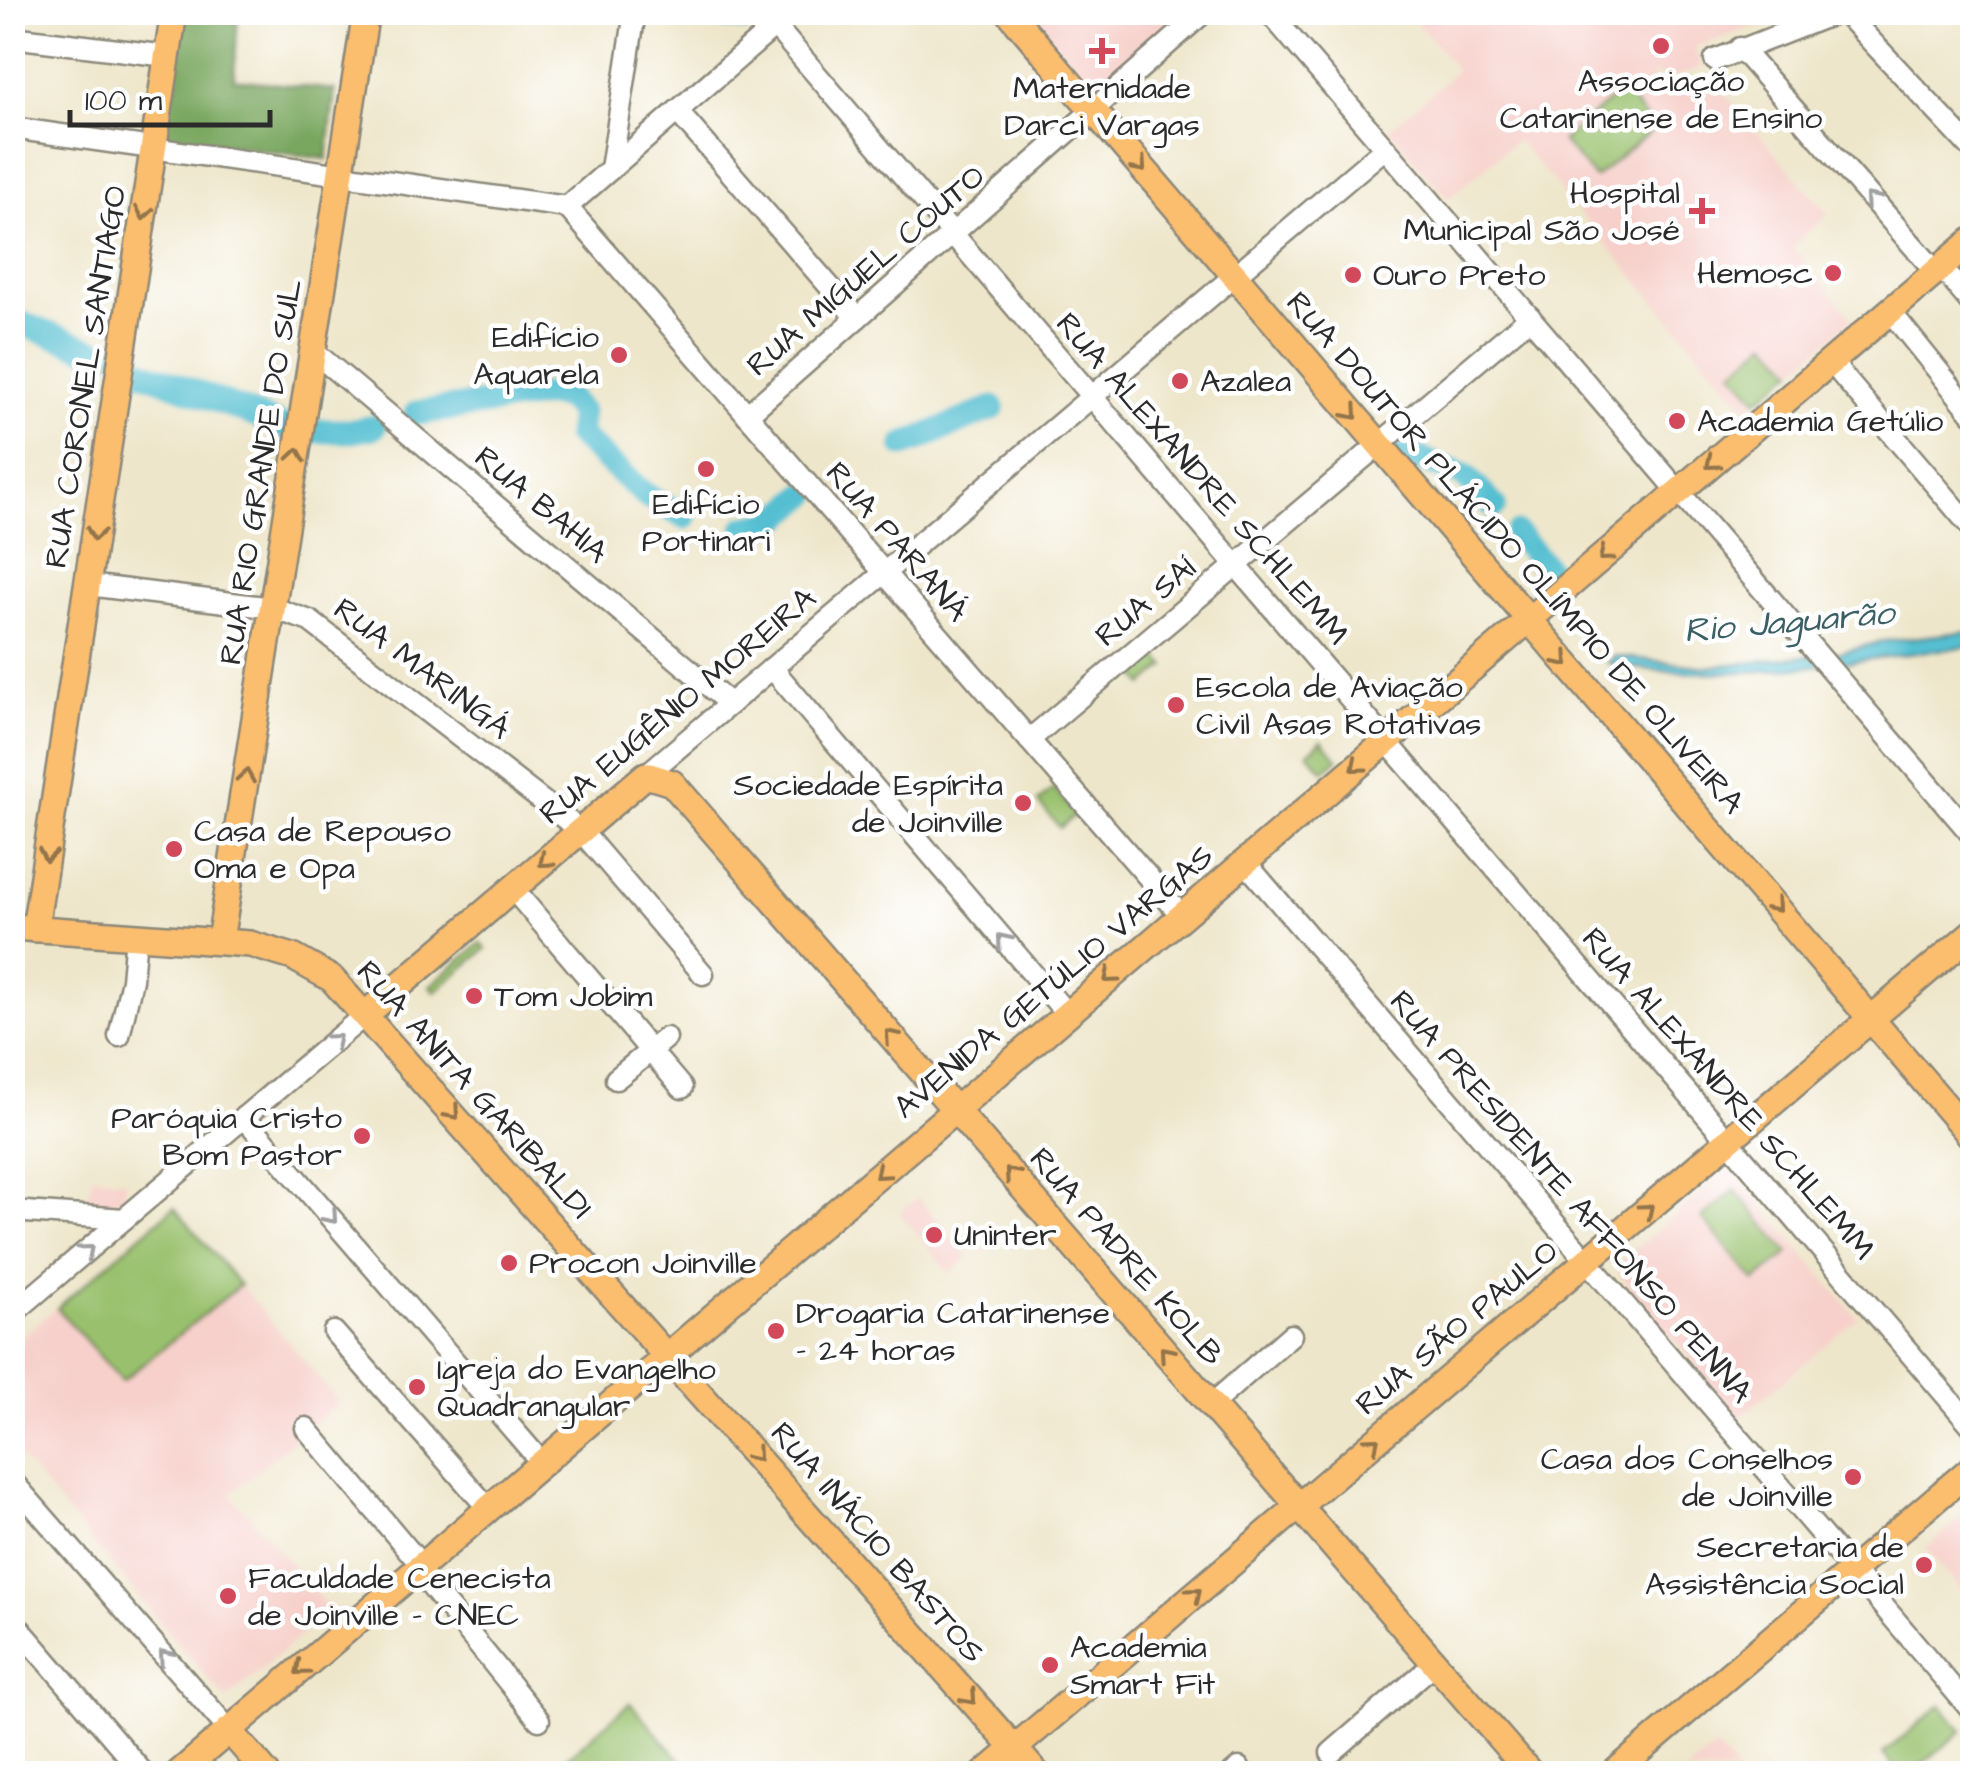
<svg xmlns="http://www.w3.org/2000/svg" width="1985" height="1786" font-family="'Architects Daughter',sans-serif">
  <rect width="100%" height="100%" fill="#fff"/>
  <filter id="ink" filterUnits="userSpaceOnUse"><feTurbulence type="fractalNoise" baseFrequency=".01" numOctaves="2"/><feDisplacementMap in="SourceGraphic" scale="20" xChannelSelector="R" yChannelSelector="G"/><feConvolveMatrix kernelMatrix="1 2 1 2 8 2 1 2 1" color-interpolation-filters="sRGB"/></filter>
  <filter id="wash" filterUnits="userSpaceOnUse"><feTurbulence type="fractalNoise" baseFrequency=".0048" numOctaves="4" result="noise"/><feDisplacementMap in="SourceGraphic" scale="40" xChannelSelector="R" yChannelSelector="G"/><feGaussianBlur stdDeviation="2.25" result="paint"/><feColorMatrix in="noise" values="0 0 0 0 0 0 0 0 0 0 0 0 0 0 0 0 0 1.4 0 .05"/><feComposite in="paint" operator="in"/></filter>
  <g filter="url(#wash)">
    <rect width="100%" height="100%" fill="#eee6ca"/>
    <g fill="#f7d0cb">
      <path d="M1031 13H1186L1095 89Z"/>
      <path d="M1408 13H1795L1695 47 1702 67 1673 78 1650 74 1665 90 1715 83 1828 214 1792 247 1853 319 1748 409 1517 140 1448 199 1389 130 1457 70Z"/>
      <path d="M1726 1171 1733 1172 1858 1318 1739 1418 1617 1271 1618 1264Z"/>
      <path d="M93 1175 126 1181 121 1210 85 1206Z"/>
      <path d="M918 1198 968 1257 950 1273 899 1213Z"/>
      <path d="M174 1207 339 1402 230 1494 330 1610 226 1700 13 1448 12 1345Z"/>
      <path d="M1972 1509V1588L1963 1593 1926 1549Z"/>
      <path d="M1715 1747 1738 1773H1684Z"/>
    </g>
    <g fill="#99c16d" stroke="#62764c" stroke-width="2.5">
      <path d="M1622 90 1654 128 1595 178 1562 141Z"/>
      <path d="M1768 341 1794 370 1758 400 1733 371Z"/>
      <path d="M1155 653 1166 666 1144 685 1133 671Z"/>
      <path d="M1322 740 1338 759 1324 771 1308 753Z"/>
      <path d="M1054 788 1076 814 1060 828 1038 802Z"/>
      <path d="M481 943 486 949 435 992 430 986Z"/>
      <path d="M1735 1190 1789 1253 1755 1281 1702 1218Z"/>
      <path d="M174 1207 240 1285 122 1381 57 1308Z"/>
      <path d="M630 1703 692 1773H549Z"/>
      <path d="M1941 1705 1962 1731 1911 1773H1899L1883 1754Z"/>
    </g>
    <path fill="#7aa760" stroke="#526946" stroke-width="2.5" d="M181 13H238L234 79 335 90 327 159 164 137Z"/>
    <path fill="#55bfd1" stroke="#40757e" stroke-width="2.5" d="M1972 631V646C1853 659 1725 688 1607 663L1615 656 1706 667 1842 652 1885 641Z"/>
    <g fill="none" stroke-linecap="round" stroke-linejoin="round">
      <g stroke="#55bfd1" stroke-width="4">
        <path d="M595 12 609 15"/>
        <path d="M650 19 747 30"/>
      </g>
      <g stroke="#55bfd1" stroke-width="25">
        <path d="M12 320 102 354"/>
        <path d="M136 369 285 427"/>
        <path d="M416 413 549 395 567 397 581 413 578 435 644 494 685 517"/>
        <path d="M312 431H353L374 427"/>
        <path d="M904 445 993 408"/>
        <path d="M1393 457 1418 458 1465 476 1494 506"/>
        <path d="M745 528 772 523 807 494"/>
        <path d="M1517 534 1550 572"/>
      </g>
    </g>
  </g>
  <g filter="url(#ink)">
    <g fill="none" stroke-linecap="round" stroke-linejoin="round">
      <g stroke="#8c887a" stroke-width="25">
        <g id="minor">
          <path d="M1269 12 1972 835"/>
          <path d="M1844 12 1972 149"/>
          <path d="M775 26 1972 1426"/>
          <path d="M12 37 167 56"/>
          <path d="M1740 48 1936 272"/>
          <path d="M1715 60 1838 12"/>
          <path d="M677 111 857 318"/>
          <path d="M12 128 567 207"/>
          <path d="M611 169 635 12"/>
          <path d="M567 207 1182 916"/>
          <path d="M567 207 791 12"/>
          <path d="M1941 267 1972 304"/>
          <path d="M1890 311 1972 413"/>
          <path d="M313 351 730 704"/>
          <path d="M1831 362 1972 528"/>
          <path d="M747 415 1204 12"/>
          <path d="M88 585 273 608 310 621 581 831 703 974"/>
          <path d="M772 668 1067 1014"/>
          <path d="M1029 740 1530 317"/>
          <path d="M646 775 1385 148"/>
          <path d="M1245 862 1852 1570"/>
          <path d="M513 889 682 1088"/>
          <path d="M119 1036 132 980 136 936"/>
          <path d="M616 1079 666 1038"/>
          <path d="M244 1117 542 1463"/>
          <path d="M12 1211 124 1219"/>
          <path d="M12 1314 366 1014"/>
          <path d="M334 1332 488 1508"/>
          <path d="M1211 1405 1291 1335"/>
          <path d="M306 1428 421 1565"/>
          <path d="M12 1481 229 1730"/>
          <path d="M417 1569 539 1720"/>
          <path d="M1862 1581 1972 1711"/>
          <path d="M12 1620 144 1774"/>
          <path d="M1331 1753 1435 1663"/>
          <path d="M1232 1774 1239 1768"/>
        </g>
      </g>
      <g stroke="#8c887a" stroke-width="30">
        <g id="major">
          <path d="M1009 12 1972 1137"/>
          <path d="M12 927 250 944 293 957 332 979 1037 1774"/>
          <path d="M35 929 174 12"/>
          <path d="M220 941 366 12"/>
          <path d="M366 1014 646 775 672 783 1531 1774"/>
          <path d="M229 1730 267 1774"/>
          <path d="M178 1774 1972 241"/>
          <path d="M984 1774 1972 933"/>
          <path d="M1613 1774 1972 1468"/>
        </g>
      </g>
      <use href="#minor" stroke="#fff" stroke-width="20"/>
      <use href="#major" stroke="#fbbd6e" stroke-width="25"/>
    </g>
    <defs><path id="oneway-chevron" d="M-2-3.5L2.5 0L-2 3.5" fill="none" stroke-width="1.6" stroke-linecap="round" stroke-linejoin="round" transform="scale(2.5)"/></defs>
    <g stroke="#93744c">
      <use href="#oneway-chevron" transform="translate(1140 166) rotate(49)"/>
      <use href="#oneway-chevron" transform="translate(144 213) rotate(99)"/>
      <use href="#oneway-chevron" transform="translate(1352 413) rotate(49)"/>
      <use href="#oneway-chevron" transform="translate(297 455) rotate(-81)"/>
      <use href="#oneway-chevron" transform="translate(1712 463) rotate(140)"/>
      <use href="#oneway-chevron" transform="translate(95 534) rotate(99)"/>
      <use href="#oneway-chevron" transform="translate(1605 555) rotate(140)"/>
      <use href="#oneway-chevron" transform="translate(1563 660) rotate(49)"/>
      <use href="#oneway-chevron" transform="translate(1357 766) rotate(140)"/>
      <use href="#oneway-chevron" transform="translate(246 776) rotate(-81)"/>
      <use href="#oneway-chevron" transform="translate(47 855) rotate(99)"/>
      <use href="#oneway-chevron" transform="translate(545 861) rotate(140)"/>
      <use href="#oneway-chevron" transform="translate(1775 906) rotate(49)"/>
      <use href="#oneway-chevron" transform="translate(1110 977) rotate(140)"/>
      <use href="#oneway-chevron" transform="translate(891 1036) rotate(-131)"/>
      <use href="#oneway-chevron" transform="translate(453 1113) rotate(49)"/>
      <use href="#oneway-chevron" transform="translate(881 1173) rotate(139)"/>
      <use href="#oneway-chevron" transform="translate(1011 1174) rotate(-131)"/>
      <use href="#oneway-chevron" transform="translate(1647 1210) rotate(-40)"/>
      <use href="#oneway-chevron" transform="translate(1166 1353) rotate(-131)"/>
      <use href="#oneway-chevron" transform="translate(1373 1443) rotate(-40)"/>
      <use href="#oneway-chevron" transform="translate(755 1455) rotate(49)"/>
      <use href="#oneway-chevron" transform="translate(1195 1594) rotate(-40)"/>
      <use href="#oneway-chevron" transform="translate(301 1669) rotate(140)"/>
      <use href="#oneway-chevron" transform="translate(970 1698) rotate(48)"/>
    </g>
    <g stroke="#a0a0a0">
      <use href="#oneway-chevron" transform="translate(1871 199) rotate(-131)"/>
      <use href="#oneway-chevron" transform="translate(1003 940) rotate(-130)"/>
      <use href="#oneway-chevron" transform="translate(335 1040) rotate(-40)"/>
      <use href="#oneway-chevron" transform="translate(331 1217) rotate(49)"/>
      <use href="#oneway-chevron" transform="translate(87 1251) rotate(-40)"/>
      <use href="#oneway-chevron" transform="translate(165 1656) rotate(-131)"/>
    </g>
  </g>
  <g fill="#d1495b" stroke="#fff" stroke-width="4">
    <circle cx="1661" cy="46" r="10"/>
    <path d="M1097 36h10v10h10v10h-10v10h-10v-10h-10v-10h10z"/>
    <path d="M1697 196h10v10h10v10h-10v10h-10v-10h-10v-10h10z"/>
    <circle cx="1833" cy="273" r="10"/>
    <circle cx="1353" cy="275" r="10"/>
    <circle cx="619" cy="355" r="10"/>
    <circle cx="1180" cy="381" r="10"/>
    <circle cx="1677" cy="421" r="10"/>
    <circle cx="706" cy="469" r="10"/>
    <circle cx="1176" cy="705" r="10"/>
    <circle cx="1023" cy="803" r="10"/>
    <circle cx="174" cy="849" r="10"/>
    <circle cx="474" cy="996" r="10"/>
    <circle cx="362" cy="1136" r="10"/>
    <circle cx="934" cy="1235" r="10"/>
    <circle cx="509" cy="1263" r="10"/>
    <circle cx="776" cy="1331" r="10"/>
    <circle cx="417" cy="1387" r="10"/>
    <circle cx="1853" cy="1477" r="10"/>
    <circle cx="1924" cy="1565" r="10"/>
    <circle cx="228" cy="1596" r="10"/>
    <circle cx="1050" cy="1665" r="10"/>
  </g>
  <g text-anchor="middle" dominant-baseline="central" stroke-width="9" stroke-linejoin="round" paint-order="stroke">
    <g font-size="32" fill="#2b2b2b" stroke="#fff" text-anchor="start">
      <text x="1661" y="81" text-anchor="middle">Associação<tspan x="1661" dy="37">Catarinense de Ensino</tspan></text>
      <text x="1102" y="88" text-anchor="middle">Maternidade<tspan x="1102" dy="37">Darci Vargas</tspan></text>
      <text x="1680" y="193" text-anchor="end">Hospital<tspan x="1680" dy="37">Municipal São José</tspan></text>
      <text x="1813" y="273" text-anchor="end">Hemosc</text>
      <text x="1373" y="275">Ouro Preto</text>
      <text x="599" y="337" text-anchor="end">Edifício<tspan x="599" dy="37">Aquarela</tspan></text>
      <text x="1200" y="381">Azalea</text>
      <text x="1697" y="421">Academia Getúlio</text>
      <text x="706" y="504" text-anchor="middle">Edifício<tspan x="706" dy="37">Portinari</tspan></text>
      <text x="1196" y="687">Escola de Aviação<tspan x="1196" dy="37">Civil Asas Rotativas</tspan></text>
      <text x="1003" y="785" text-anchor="end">Sociedade Espírita<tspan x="1003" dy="37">de Joinville</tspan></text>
      <text x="194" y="831">Casa de Repouso<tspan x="194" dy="37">Oma e Opa</tspan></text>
      <text x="494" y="996">Tom Jobim</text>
      <text x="342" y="1118" text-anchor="end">Paróquia Cristo<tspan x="342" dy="37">Bom Pastor</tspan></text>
      <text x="954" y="1235">Uninter</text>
      <text x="529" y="1263">Procon Joinville</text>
      <text x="796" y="1313">Drogaria Catarinense<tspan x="796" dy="37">- 24 horas</tspan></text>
      <text x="437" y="1369">Igreja do Evangelho<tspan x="437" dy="37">Quadrangular</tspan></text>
      <text x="1833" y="1459" text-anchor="end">Casa dos Conselhos<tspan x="1833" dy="37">de Joinville</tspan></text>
      <text x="1904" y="1547" text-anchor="end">Secretaria de<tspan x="1904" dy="37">Assistência Social</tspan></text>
      <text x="248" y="1578">Faculdade Cenecista<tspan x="248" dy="37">de Joinville - CNEC</tspan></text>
      <text x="1070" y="1647">Academia<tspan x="1070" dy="37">Smart Fit</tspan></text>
    </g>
    <g font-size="32" fill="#2b2b2b" stroke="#fff">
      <text transform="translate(866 271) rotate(-41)">RUA MIGUEL COUTO</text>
      <text transform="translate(86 377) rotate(-81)">RUA CORONEL SANTIAGO</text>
      <text transform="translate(261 472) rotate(-81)">RUA RIO GRANDE DO SUL</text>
      <text transform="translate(1202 479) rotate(49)">RUA ALEXANDRE SCHLEMM</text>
      <text transform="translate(541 505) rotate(40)">RUA BAHIA</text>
      <text transform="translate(897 542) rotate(49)">RUA PARANÁ</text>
      <text transform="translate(1515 553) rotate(49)">RUA DOUTOR PLÁCIDO OLÍMPIO DE OLIVEIRA</text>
      <text transform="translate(1146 602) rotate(-40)">RUA SAÍ</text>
      <text transform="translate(422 669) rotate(37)">RUA MARINGÁ</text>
      <text transform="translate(678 706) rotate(-40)">RUA EUGÊNIO MOREIRA</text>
      <text transform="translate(1054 982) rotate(-40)">AVENIDA GETÚLIO VARGAS</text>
      <text transform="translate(474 1090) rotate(48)">RUA ANITA GARIBALDI</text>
      <text transform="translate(1728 1094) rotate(49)">RUA ALEXANDRE SCHLEMM</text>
      <text transform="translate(1571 1197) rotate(49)">RUA PRESIDENTE AFFONSO PENNA</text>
      <text transform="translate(1126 1257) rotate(49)">RUA PADRE KOLB</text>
      <text transform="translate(1457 1328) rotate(-40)">RUA SÃO PAULO</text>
      <text transform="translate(877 1543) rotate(49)">RUA INÁCIO BASTOS</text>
    </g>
    <g font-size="35" font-style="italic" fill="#3a5f65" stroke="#fff">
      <text transform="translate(1789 622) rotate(-5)">Rio Jaguarão</text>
    </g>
  </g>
  <rect width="1985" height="1786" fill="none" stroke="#fff" stroke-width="50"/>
  <path d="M70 110v15h200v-15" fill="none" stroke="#2b2b2b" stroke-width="5"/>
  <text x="85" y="110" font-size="30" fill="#2b2b2b" stroke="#ffffff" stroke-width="8" paint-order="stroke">100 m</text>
</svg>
